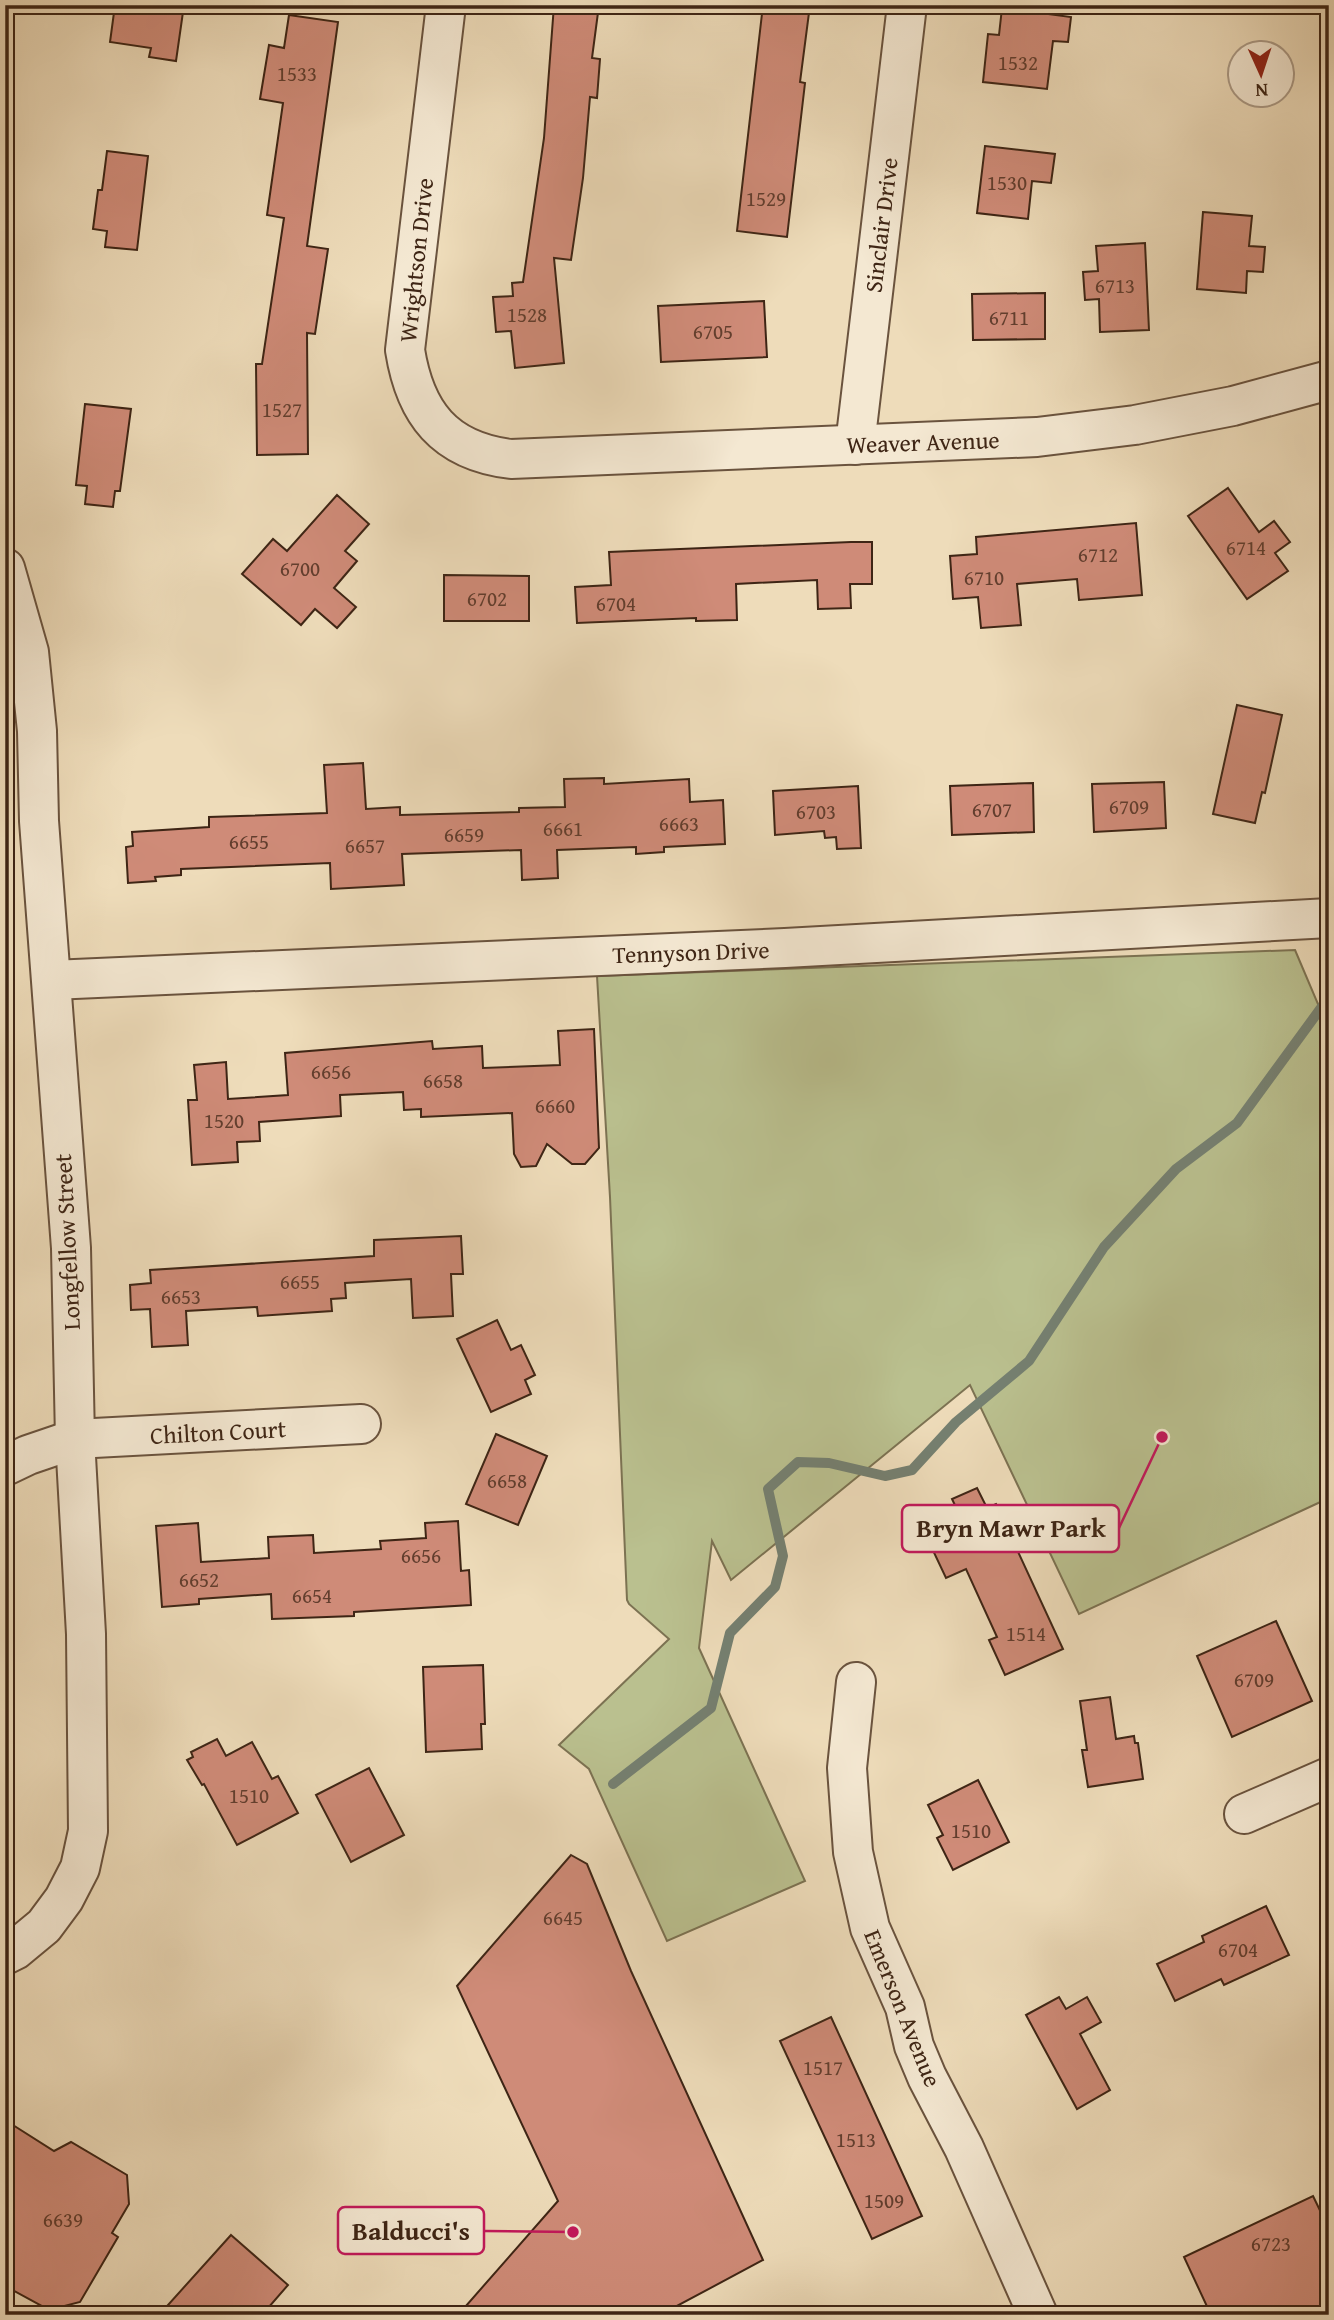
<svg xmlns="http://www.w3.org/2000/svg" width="1334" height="2320" font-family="'Gentium Book Plus',serif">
  <rect width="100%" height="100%" fill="#eedcba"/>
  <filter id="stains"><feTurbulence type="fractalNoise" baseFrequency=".00286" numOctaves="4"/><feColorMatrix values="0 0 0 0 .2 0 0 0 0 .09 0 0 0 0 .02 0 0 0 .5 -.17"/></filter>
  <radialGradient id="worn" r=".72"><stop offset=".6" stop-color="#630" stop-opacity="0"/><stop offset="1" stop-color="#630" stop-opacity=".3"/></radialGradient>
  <path fill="#bac08f" stroke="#7c7252" stroke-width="2" d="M1295 950 1329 1030V1498L1079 1614 970 1385 731 1580 712 1541 699 1648 805 1881 667 1941 589 1769 559 1745 669 1639 629 1604 627 1600 610 1197 597 976Z"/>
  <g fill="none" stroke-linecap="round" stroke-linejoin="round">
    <path stroke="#758071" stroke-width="10" d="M613 1784 711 1708 730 1633 775 1587 783 1556 768 1489 798 1462 829 1463 885 1476 912 1470 956 1422 1029 1361 1104 1247 1176 1169 1237 1123 1329 997"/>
  </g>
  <g fill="#cf8b78" stroke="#3e2515" stroke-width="2">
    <path d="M115 5H184L176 61 149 57 151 48 110 42Z"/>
    <path d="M554 5H599L592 58 600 59 597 98 590 97 583 178 571 260 554 258 564 363 515 368 511 331 496 332 493 297 513 296 512 283 523 282 544 138Z"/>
    <path d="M763 5H810L800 82 805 83 787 237 737 231Z"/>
    <path d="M1002 8 1071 17 1068 42 1053 41 1047 89 983 82 988 34 999 35Z"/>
    <path d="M289 15 338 22 307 246 328 249 315 334 307 333 308 454 257 455 256 364H262L284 218 267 215 283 103 260 99 269 45 284 48Z"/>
    <path d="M985 146 1055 154 1051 183 1032 181 1028 219 977 213Z"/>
    <path d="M107 151 148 156 137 250 105 247 107 231 93 229 98 190H102Z"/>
    <path d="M1203 212 1252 216 1249 246 1265 247 1263 272 1247 271 1246 293 1197 289Z"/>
    <path d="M1145 243 1149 330 1100 332 1099 299 1085 300 1083 272 1098 271 1096 246Z"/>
    <path d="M1045 293V339L973 340 972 294Z"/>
    <path d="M764 301 767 357 661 362 658 306Z"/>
    <path d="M85 404 131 409 120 491H115L113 507 85 504 87 486 76 485Z"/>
    <path d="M1228 488 1259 532 1274 521 1290 542 1275 553 1288 571 1247 599 1188 516Z"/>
    <path d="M337 495 369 524 345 551 357 561 334 588 356 607 337 628 315 609 301 625 242 574 273 539 287 551Z"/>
    <path d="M1136 523 1142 595 1079 600 1077 579 1017 584 1021 625 981 628 978 597 953 599 950 556 977 554 976 537Z"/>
    <path d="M851 542H872V584H850L851 608 818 609 817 580 736 584 737 620 696 621V618L577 623 575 587 611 585 609 552Z"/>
    <path d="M444 575 529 576V621H444Z"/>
    <path d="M1237 705 1282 715 1265 793 1262 792 1255 823 1213 814Z"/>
    <path d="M363 763 366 809 400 807V815L519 812V808L565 807 564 779 604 778V784L689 779 690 802 723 800 725 844 664 847V852L636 854V847L557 850 558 878 522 880 521 850 402 854 404 885 331 889 330 863 181 869V875L155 877 156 881 128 883 126 847 133 846 132 832 209 827V817L327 813 324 765Z"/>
    <path d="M1164 782 1166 828 1094 832 1092 784Z"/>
    <path d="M1033 783 1034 832 952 835 950 786Z"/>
    <path d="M858 786 861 848 837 849 836 837 825 838 824 831 775 835 773 791Z"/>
    <path d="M594 1029 599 1148 585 1164H572L547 1144 536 1166 521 1167 514 1154 512 1113 421 1117V1109L404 1110 403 1092 340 1095 341 1116 259 1122 260 1141 237 1142 238 1162 192 1165 188 1100H197L194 1065 226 1062 228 1099 288 1095 285 1053 432 1041 433 1049 482 1046 483 1068 560 1065 558 1031Z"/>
    <path d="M461 1236 463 1274H451L453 1316 413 1318 411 1279 345 1283 346 1298 331 1299 332 1311 258 1316 257 1307 186 1311 188 1345 152 1347 150 1309 131 1310 130 1285 151 1283 150 1270 374 1256V1240Z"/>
    <path d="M497 1320 511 1350 521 1345 535 1375 525 1380 531 1394 491 1412 457 1339Z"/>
    <path d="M496 1434 547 1456 518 1525 466 1504Z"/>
    <path d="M977 1488 987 1508 996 1504 1063 1649 1005 1675 989 1640 997 1637 966 1569 946 1578 929 1542 950 1533 947 1526 962 1520 952 1499Z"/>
    <path d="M458 1521 461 1571 469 1570 471 1605 354 1612V1616L272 1619 271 1594 199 1599V1604L162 1607 156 1526 198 1523 201 1562 269 1558 268 1537 313 1535 314 1553 381 1549 380 1541 426 1538 425 1523Z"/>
    <path d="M1276 1621 1312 1701 1232 1737 1197 1656Z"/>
    <path d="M483 1665 485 1724H481L482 1749 426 1752 423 1667Z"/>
    <path d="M1110 1697 1116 1739 1134 1736 1135 1743H1138L1143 1779 1088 1787 1082 1750H1087L1080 1701Z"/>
    <path d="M217 1739 226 1756 252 1742 272 1779 278 1776 298 1813 237 1845 204 1784 202 1785 187 1760 193 1757 191 1752Z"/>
    <path d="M369 1768 404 1835 351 1862 316 1795Z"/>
    <path d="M978 1780 1009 1842 953 1870 937 1838 943 1835 928 1805Z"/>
    <path d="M571 1855 587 1864 631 1971 763 2260 660 2315H458L558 2201 457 1986Z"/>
    <path d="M1266 1906 1289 1955 1224 1985 1221 1979 1175 2001 1157 1964 1204 1942 1202 1936Z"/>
    <path d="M1059 1997 1066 2009 1087 1997 1101 2022 1080 2034 1110 2090 1077 2109 1026 2015Z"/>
    <path d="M831 2017 922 2216 872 2239 780 2041Z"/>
    <path d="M5 2120 54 2151 71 2142 127 2175 129 2204 112 2233 118 2237 80 2302 49 2310 5 2286Z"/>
    <path d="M1313 2196 1329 2229V2315H1211L1184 2257Z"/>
    <path d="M231 2235 288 2285 262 2315H159Z"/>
  </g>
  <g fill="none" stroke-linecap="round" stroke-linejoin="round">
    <g stroke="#6a533e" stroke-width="42">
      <g id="minor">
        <path d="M446 5 405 350C415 413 444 451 511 459L1037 437 1135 425 1233 406 1329 380"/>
        <path d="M855 445 907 5"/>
        <path d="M5 568 29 652 37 731 39 821 71 1248 75 1439 86 1634 88 1831 80 1868 64 1899 44 1926 15 1950 5 1955"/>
        <path d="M52 980 785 948 1329 918"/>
        <path d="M5 1466 28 1455 75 1439 361 1424"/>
        <path d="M856 1682 847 1768 853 1852 870 1928 905 2007 914 2046 927 2077 964 2148 1038 2315"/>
        <path d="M1244 1814 1329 1777"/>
      </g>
    </g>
    <use href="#minor" stroke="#f4e8d2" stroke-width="38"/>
  </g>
  <g text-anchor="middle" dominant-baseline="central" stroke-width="6" stroke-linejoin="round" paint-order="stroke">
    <g font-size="21" fill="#623e2e">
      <text x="1018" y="62">1532</text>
      <text x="297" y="73">1533</text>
      <text x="1007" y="182">1530</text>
      <text x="766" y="198">1529</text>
      <text x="1115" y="285">6713</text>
      <text x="527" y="314">1528</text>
      <text x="1009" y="317">6711</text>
      <text x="713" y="331">6705</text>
      <text x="282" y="409">1527</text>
      <text x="1246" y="547">6714</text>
      <text x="1098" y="554">6712</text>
      <text x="300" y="568">6700</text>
      <text x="984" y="577">6710</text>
      <text x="487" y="598">6702</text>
      <text x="616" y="603">6704</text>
      <text x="1129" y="806">6709</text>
      <text x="992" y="809">6707</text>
      <text x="816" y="811">6703</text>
      <text x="679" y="823">6663</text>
      <text x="563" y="828">6661</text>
      <text x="464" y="834">6659</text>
      <text x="249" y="841">6655</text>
      <text x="365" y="845">6657</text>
      <text x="331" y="1071">6656</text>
      <text x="443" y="1080">6658</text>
      <text x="555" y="1105">6660</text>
      <text x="224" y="1120">1520</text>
      <text x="300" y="1281">6655</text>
      <text x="181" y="1296">6653</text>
      <text x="507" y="1480">6658</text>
      <text x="421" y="1555">6656</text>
      <text x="199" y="1579">6652</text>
      <text x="312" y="1595">6654</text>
      <text x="1026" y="1633">1514</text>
      <text x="1254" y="1679">6709</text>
      <text x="249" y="1795">1510</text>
      <text x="971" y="1830">1510</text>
      <text x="563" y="1917">6645</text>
      <text x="1238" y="1949">6704</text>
      <text x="823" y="2067">1517</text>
      <text x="856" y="2139">1513</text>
      <text x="884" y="2200">1509</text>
      <text x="63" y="2219">6639</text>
      <text x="1271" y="2243">6723</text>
    </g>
    <g font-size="24" fill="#3e2515" stroke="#f4e8d2">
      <text transform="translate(881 225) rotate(-83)">Sinclair Drive</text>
      <text transform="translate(416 260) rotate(-84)">Wrightson Drive</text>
      <text transform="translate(923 442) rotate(-2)">Weaver Avenue</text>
      <text transform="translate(691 952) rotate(-2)">Tennyson Drive</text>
      <text transform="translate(67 1242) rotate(-93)">Longfellow Street</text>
      <text transform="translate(218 1432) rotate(-3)">Chilton Court</text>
      <text transform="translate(903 2008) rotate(68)">Emerson Avenue</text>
    </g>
  </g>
  <path fill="none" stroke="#c2185b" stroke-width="2.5" d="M1162 1437L1119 1528M573 2232L484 2231"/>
  <g fill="#c2185b" stroke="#f4e8d2" stroke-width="2.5">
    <circle cx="1162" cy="1437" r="7"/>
    <circle cx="573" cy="2232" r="7"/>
  </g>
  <g fill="#f4e8d2" stroke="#c2185b" stroke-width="2.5">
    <rect x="902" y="1505" width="217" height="47" rx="7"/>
    <rect x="338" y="2207" width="146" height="47" rx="7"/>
  </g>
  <g font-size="26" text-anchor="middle" font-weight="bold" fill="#3e2515">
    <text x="1011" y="1537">Bryn Mawr Park</text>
    <text x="411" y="2240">Balducci's</text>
  </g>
  <rect width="1334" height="2320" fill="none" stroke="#eedcba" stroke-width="28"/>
  <rect x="7" y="7" width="1320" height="2306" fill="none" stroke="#3e2515" stroke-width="3.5"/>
  <rect x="14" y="14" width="1306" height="2292" fill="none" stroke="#3e2515" stroke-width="2"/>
  <g transform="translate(1261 74) rotate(177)"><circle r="33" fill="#f4e8d2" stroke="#ab9a86" stroke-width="2"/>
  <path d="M0-5L12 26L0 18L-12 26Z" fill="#8f2418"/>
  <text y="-10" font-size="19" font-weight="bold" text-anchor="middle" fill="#3e2515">N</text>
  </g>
  <rect width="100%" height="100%" filter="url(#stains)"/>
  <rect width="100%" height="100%" fill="url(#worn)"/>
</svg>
